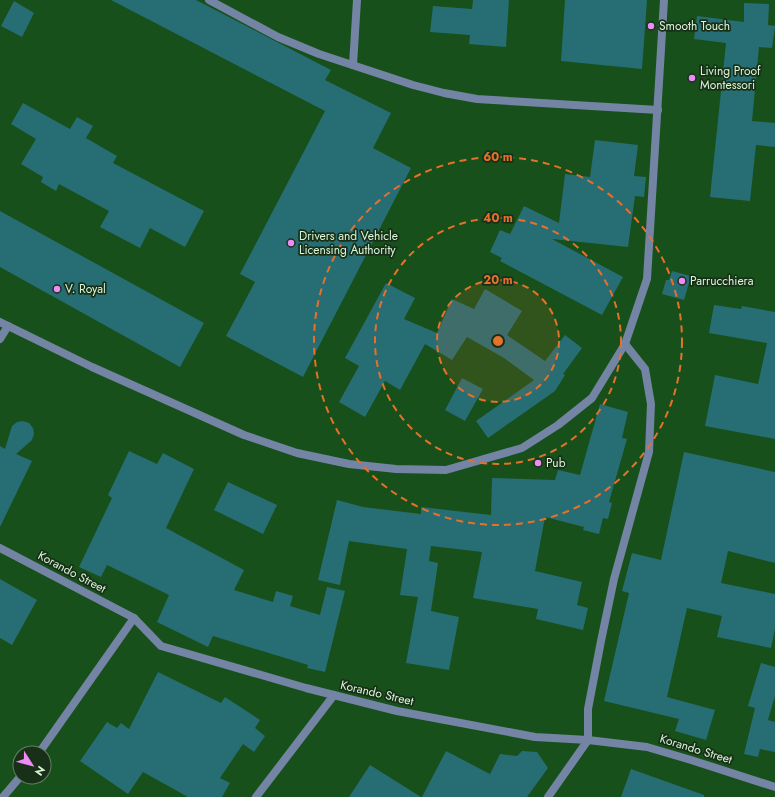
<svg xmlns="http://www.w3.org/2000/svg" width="775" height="797" font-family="Jost,sans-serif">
  <rect width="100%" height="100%" fill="#17501a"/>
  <g fill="#276d74">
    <path d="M111 0H196L331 70 325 80 391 113 373 148 411 168 303 377 226 336 255 282 240 274 325 111Z"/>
    <path d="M473 0H509L506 47 469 44 470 35 430 32 433 6 472 9Z"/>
    <path d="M565 0H647L642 69 561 61Z"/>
    <path d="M14 1 34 13 22 37 1 26Z"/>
    <path d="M744 3 769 4 768 25 775 26 772 48 759 47 752 121 775 123V147L756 145 750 201 710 197 726 43 694 39 697 16 744 22Z"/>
    <path d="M23 103 70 129 77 117 93 126 86 138 117 156 113 163 204 211 185 247 150 228 140 248 100 227 109 211 59 184 56 191 41 182 43 177 21 164 36 139 11 124Z"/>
    <path d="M595 140 638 145 634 176 646 177 644 197 635 196 628 247 552 239 623 277 602 315 500 261 502 258 490 252 500 230 510 234 524 206 559 223 565 174 590 177Z"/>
    <path d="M0 211 204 323 180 367 0 267Z"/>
    <path d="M672 271 691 276 684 300 662 294 666 280H669Z"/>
    <path d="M386 283 415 298 404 319 437 333 452 299 474 309 485 289 522 311 507 335 545 361 565 335 582 348 563 374 565 375 555 391 488 438 476 421 534 380 504 358 467 337 452 360 425 344 400 390 385 381 365 417 339 402 359 366 345 358Z"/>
    <path d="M714 305 741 309 742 306 775 312V439L705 426 715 375 758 384 767 343 709 333Z"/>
    <path d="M462 378 483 389 465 421 445 410Z"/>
    <path d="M600 404 628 412 622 438 627 439 609 502 612 503 608 519 603 518 599 534 583 530 584 527 545 517 535 571 582 582 577 605 588 608 583 630 536 619 538 609 473 598 482 552 431 546 429 561 438 563 431 611 459 617 449 670 406 663 418 597 400 595 407 549 349 541 340 585 318 580 337 500 363 507 421 514V507L491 515 492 478 555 480 558 470 580 475Z"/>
    <path d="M23 421 29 423 33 428 34 434 32 440 16 454 32 461 0 527V446L5 449 12 426 17 422Z"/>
    <path d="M129 451 157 464 163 453 194 469 166 528 244 570 234 590 273 602 276 591 293 596 290 606 320 615 327 587 345 591 325 672 307 668 308 665 213 636 208 647 157 622 169 595 107 565 101 577 79 567 112 498 108 495Z"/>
    <path d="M684 452 775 472V563L728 551 721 583 775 594V629L771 648 717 637 722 616 687 608 667 697 715 710 706 740 675 731 679 719 604 701 629 593 622 591 632 553 661 560Z"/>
    <path d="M228 482 277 505 263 534 214 510Z"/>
    <path d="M0 579 37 600 12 645 0 638Z"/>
    <path d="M761 663 775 667V696L768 720 775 722V752L760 749 758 757 744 754 755 708 748 706Z"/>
    <path d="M158 672 221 703 225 697 260 720 255 728 265 736 254 752 243 744 220 778 230 783 222 797H188L143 772 128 794 80 761 107 722 117 728 121 723 129 729Z"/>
    <path d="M446 751 490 774 500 754 517 756 522 751 537 752 548 768 527 797H422Z"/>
    <path d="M370 765 421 797H349Z"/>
    <path d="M631 769 704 795V797H621Z"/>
  </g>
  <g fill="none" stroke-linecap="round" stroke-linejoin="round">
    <g stroke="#7484a4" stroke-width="8">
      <path d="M209 0 278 37 319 54 413 85 444 93 477 99 658 110"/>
      <path d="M353 65 357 0"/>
      <path d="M0 322 92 367 244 435 297 453 349 464 396 469 446 470 522 448 558 425 592 398 625 344 647 279 664 0"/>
      <path d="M0 339 8 326"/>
      <path d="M0 548 134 618 161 646 306 688 397 711 535 737 588 740 647 747 691 760 775 787"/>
      <path d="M39 753 134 618"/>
      <path d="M3 797 20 777"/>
      <path d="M256 797 334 695"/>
      <path d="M548 797 588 740V709L601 641 614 579 649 452 651 404 645 369 625 344"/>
    </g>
  </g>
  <circle cx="498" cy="341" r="61" fill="#e6712a" fill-opacity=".12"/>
  <g fill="none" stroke="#e6712a" stroke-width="2" stroke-dasharray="7 5">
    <circle cx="498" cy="341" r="61"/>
    <circle cx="498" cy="341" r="123"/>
    <circle cx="498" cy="341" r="184"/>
  </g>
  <g fill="#ee8bf7" stroke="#182f18" stroke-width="1.5">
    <circle cx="651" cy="26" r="4"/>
    <circle cx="692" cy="78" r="4"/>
    <circle cx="291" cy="243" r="4"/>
    <circle cx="682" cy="281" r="4"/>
    <circle cx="57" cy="289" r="4"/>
    <circle cx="538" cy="463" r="4"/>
  </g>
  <g text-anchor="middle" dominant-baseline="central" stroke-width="3.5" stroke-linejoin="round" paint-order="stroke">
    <g font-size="12" fill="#d8f6d7" stroke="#182f18" text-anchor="start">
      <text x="659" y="26">Smooth Touch</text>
      <text x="700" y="71">Living Proof<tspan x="700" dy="14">Montessori</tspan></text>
      <text x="299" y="236">Drivers and Vehicle<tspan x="299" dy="14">Licensing Authority</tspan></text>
      <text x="690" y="281">Parrucchiera</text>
      <text x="65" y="289">V. Royal</text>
      <text x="546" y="463">Pub</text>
    </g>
    <g font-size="12" fill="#d8f6d7" stroke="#182f18">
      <text transform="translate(72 572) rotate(28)">Korando Street</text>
      <text transform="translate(377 693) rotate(13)">Korando Street</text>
      <text transform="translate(696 749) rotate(17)">Korando Street</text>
    </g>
  </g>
  <circle cx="498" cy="341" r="6" fill="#e6712a" stroke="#182f18" stroke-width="2"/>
  <g font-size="12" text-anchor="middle" font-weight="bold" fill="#e6712a" stroke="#182f18" stroke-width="3.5" stroke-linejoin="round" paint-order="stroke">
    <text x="498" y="161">60 m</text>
    <text x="498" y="222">40 m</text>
    <text x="498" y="284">20 m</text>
  </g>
  <g transform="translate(32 765) rotate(126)"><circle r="19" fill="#182f18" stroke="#657f64"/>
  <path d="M0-3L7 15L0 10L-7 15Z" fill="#ee8bf7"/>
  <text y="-6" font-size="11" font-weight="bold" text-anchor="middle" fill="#d8f6d7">N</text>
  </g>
</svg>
